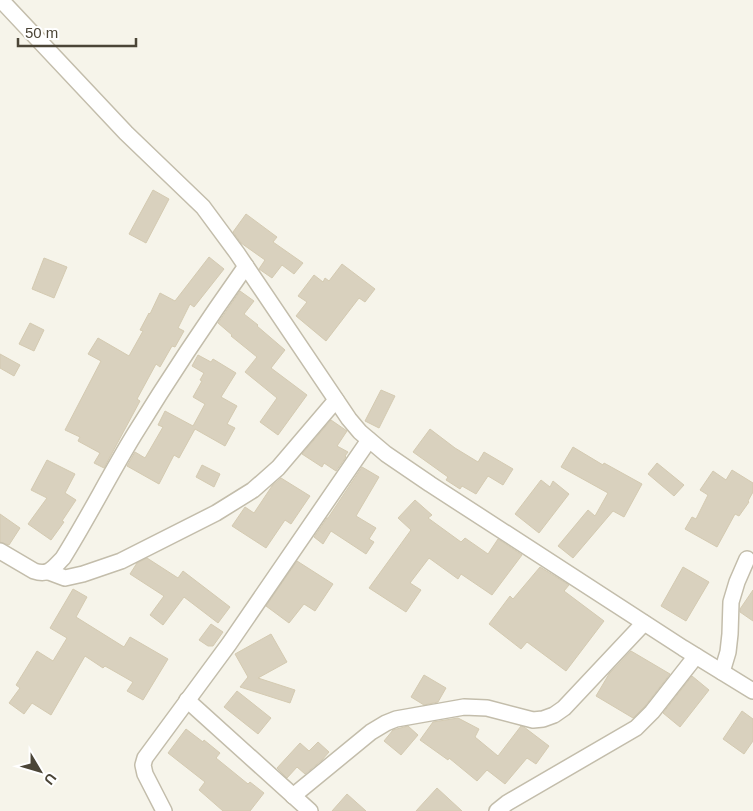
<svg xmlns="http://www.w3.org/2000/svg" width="753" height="811" font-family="Arial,sans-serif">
  <rect width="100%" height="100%" fill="#f6f4ea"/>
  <g fill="#d9d1be" stroke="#d4cab1">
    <path d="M153 190 169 199 146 243 129 234Z"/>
    <path d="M246 214 277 237 273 242 303 263 294 274 282 265 272 278 259 269 265 260 241 243 233 232Z"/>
    <path d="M209 257 224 269 194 307 190 304 178 328 184 331 175 347 172 346 160 367 156 364 137 399 140 401 104 468 94 463 100 453 78 441 80 437 65 430 101 361 88 354 98 338 129 356 143 331 140 330 149 313 150 314 160 293 175 301Z"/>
    <path d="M44 258 67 267 54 298 32 289Z"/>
    <path d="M342 264 375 289 365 302 359 298 326 341 296 316 307 302 298 296 314 275 323 282 325 278 329 281Z"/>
    <path d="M240 291 254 301 244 314 258 325 257 326 285 350 271 368 307 395 278 435 260 422 277 398 245 372 257 357 231 336 232 335 218 323Z"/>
    <path d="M30 323 44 330 34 351 19 344Z"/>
    <path d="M0 354 20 365 14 376 0 368Z"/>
    <path d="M198 355 211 362 213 359 236 373 221 397 237 406 227 424 235 428 225 446 195 429 179 458 174 455 159 484 127 466 135 452 145 458 163 427 158 425 165 411 193 426 205 404 193 397 202 381 200 380 204 373 192 366Z"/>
    <path d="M381 390 395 396 379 428 365 421Z"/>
    <path d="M331 420 347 431 337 446 348 452 345 456 346 457 336 471 324 463 322 467 302 454Z"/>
    <path d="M430 429 455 448 478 462 484 452 513 469 503 485 488 476 476 494 462 486 460 489 446 480 448 477 413 452Z"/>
    <path d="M573 447 603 465 604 463 642 484 624 517 613 511 573 558 558 546 588 510 595 516 608 493 561 467Z"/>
    <path d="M47 460 75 474 65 493 76 500 62 521 64 522 51 540 28 524 47 498 31 490Z"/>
    <path d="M657 463 684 485 674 496 648 474Z"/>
    <path d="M202 465 220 474 214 487 196 477Z"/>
    <path d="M362 467 379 477 356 516 376 528 369 539 374 542 366 554 331 531 323 544 314 537 327 518H328Z"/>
    <path d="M732 470 753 483V492L748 501 749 502 739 516 735 514 717 547 685 529 692 517 696 519 708 495 700 490 713 471 726 480Z"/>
    <path d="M281 478 310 496 291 524 285 520 266 548 232 526 245 507 254 513 272 486Z"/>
    <path d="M541 480 550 487 553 481 569 494 539 533 515 514Z"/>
    <path d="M415 500 432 515 428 518 461 542 465 538 488 554 498 539 522 555 492 595 461 574 458 579 429 558 410 583 421 590 406 612 369 588 411 530 398 518Z"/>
    <path d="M0 514 20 528 9 545 0 542Z"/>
    <path d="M147 558 178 578 183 571 230 607 218 623 184 597 163 625 150 615 164 596 130 574 137 563Z"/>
    <path d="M297 561 333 584 315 611 304 604 289 623 266 606Z"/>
    <path d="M540 567 569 585 564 591 604 621 566 671 527 642 521 649 489 624 510 596 513 599Z"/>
    <path d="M683 567 709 582 686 621 661 606Z"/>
    <path d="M73 589 87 597 76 617 124 647 130 637 168 659 143 700 127 691 133 682 105 666 103 668 85 656 51 715 32 703 24 714 9 703 20 688 16 685 37 651 53 661 67 638 50 628Z"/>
    <path d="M753 590V621L740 612V609Z"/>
    <path d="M211 624 223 632 213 646H208L199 640Z"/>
    <path d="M271 634 287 662 258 678 295 690 290 703 240 687 248 677 235 654Z"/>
    <path d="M631 651 670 674 645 706 633 718 596 696 609 674Z"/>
    <path d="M424 675 446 688 438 702 424 705 411 697Z"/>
    <path d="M692 676 709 690 680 727 663 713Z"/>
    <path d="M237 691 271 718 258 734 224 707Z"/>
    <path d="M742 711 753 719V741L744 754 723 739Z"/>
    <path d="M458 718 479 729 475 737 498 756 521 726 524 727 549 746 536 764 527 758 505 784 487 770 477 781 449 758 448 760 420 740 433 722Z"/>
    <path d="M408 726 418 735 401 755 384 741 393 730Z"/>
    <path d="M186 729 203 742 204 740 220 753 216 758 248 784 250 782 264 793 250 811H223L199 790 205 782 168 753Z"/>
    <path d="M318 742 329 752 322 760 305 774 297 767 287 778 277 768 300 743 309 751Z"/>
    <path d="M437 788 462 811H416Z"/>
    <path d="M347 794 366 811H332Z"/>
  </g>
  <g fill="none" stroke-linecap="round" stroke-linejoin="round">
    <g stroke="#c3bdab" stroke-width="18">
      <g id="minor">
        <path d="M1 0 126 133 203 207 237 253 349 419 360 432 386 454 430 484 683 648 753 691"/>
        <path d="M0 551 34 571C49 576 53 568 63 558 88 518 109 476 134 435 169 378 207 321 246 266"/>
        <path d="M49 572 65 578 83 574 121 561 216 513 253 490 278 468 336 400"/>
        <path d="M722 672 728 652 730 634 731 602 737 582 747 559"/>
        <path d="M187 700 310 811"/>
        <path d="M293 796 371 732 386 723 396 719 464 707 487 708 533 720 543 719 554 715 564 708 644 623"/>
        <path d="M164 811 145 774 143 765 145 758 229 644 369 440"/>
        <path d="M497 811 507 803 636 728 652 712 696 656"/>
      </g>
    </g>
    <use href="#minor" stroke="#fff" stroke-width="15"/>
  </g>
  <g transform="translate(40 771) rotate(128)" stroke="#ffffff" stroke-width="4" paint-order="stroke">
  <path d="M0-4L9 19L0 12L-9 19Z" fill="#4b4537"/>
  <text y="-8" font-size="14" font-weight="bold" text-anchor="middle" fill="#4b4537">U</text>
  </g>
  <path d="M18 38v8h118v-8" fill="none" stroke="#4b4537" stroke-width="2.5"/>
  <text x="25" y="38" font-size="15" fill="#4b4537" stroke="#ffffff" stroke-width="4" paint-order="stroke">50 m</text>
</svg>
